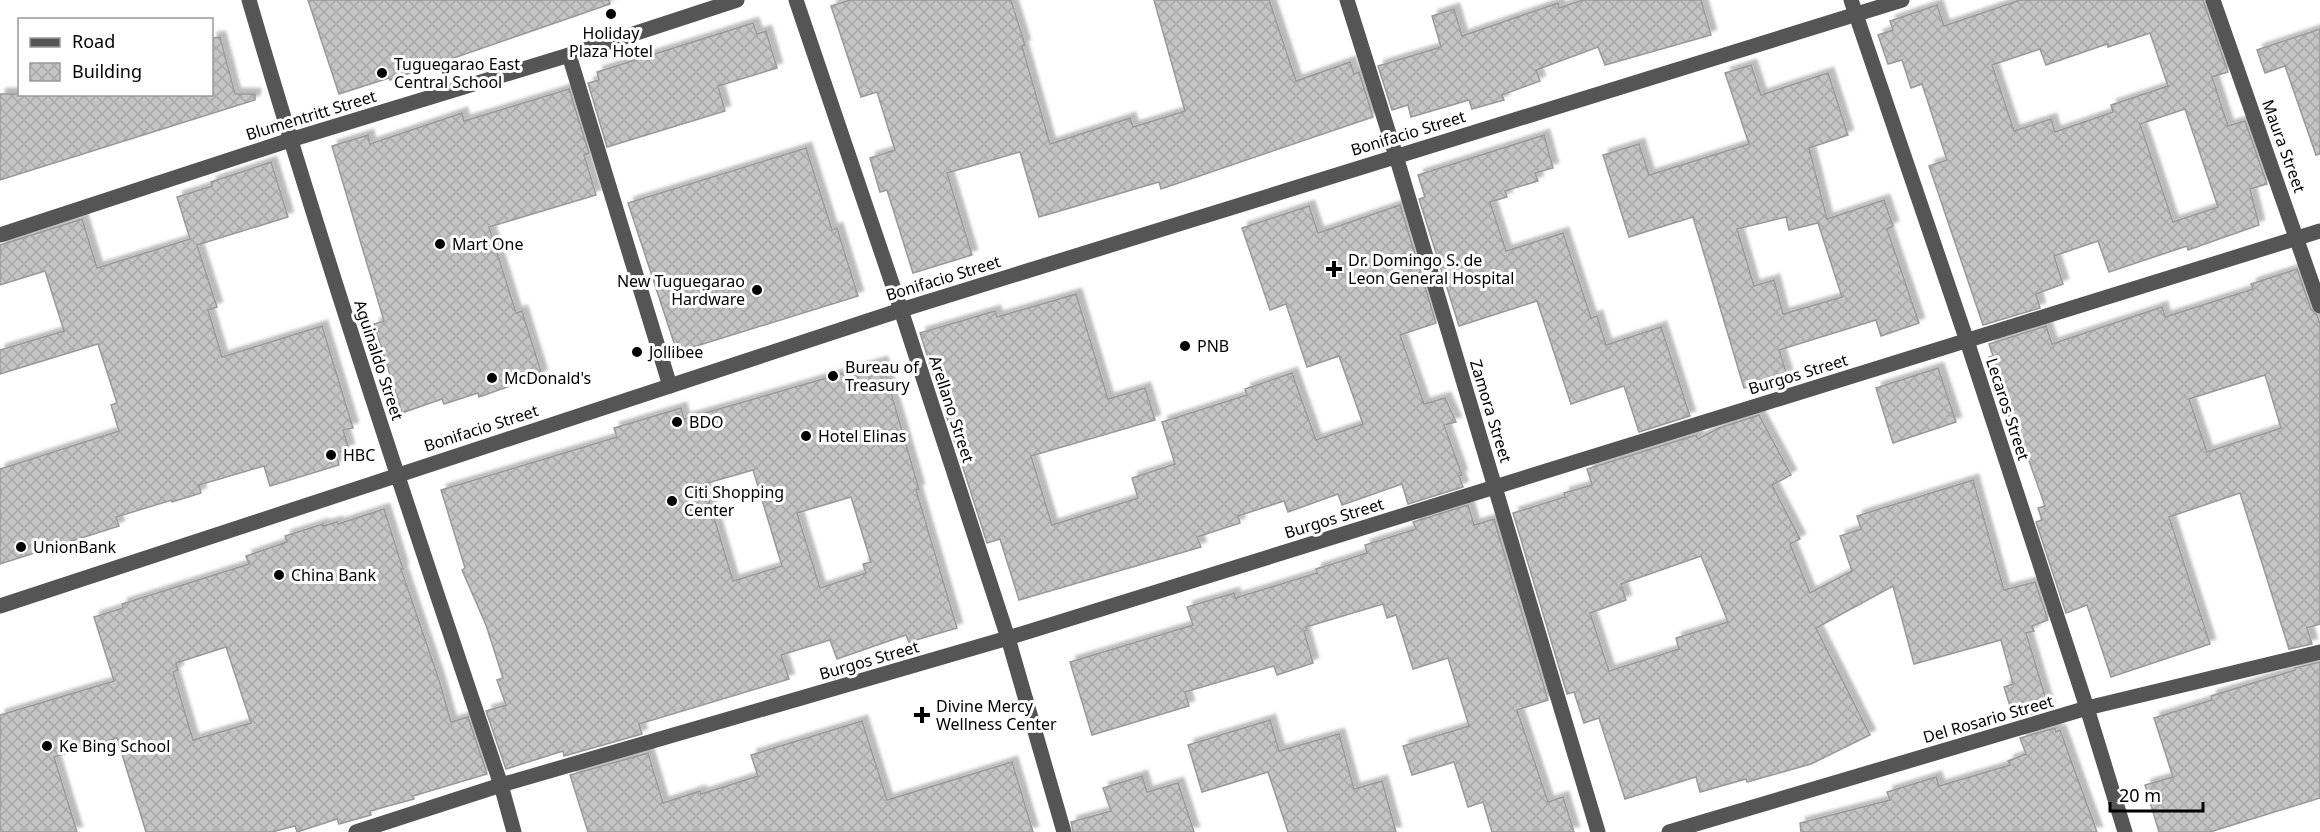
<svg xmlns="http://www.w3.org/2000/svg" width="2320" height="832" font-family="'Noto Sans',sans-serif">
  <defs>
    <pattern id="building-cross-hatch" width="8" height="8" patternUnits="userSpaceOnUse" patternTransform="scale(1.5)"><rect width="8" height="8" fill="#c4c4c4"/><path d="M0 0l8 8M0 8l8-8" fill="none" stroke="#a7a7a7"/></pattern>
    <filter id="shadow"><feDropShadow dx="5.5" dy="-5.5" stdDeviation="1.5" flood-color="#0004"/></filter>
  </defs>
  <rect width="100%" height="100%" fill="#fff"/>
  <g fill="url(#building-cross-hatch)" stroke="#999" stroke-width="1.5" fill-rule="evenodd" filter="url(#shadow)">
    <path d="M308 0H609L610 4 390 80 389 78 339 94Z"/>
    <path d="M850 0H1011L1025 45 1022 46 1050 144 1130 118 1133 127 1185 111 1154 0H1269L1296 81 1350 62 1354 74 1359 72 1373 117 1161 189 1159 182 1039 217 1020 152 947 173 972 255 913 273 887 190 880 192 870 158 895 150 877 92 861 97 831 6Z"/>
    <path d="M1583 0H1701L1711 35 1605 65 1598 47 1536 70 1540 81 1502 95 1504 100 1472 109 1469 100 1411 117 1408 105 1392 110 1378 66 1441 47 1432 16 1454 9 1462 36 1558 3 1559 8Z"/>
    <path d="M2020 0H2203L2228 72 2212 77 2228 126 2245 121 2267 184 2250 189 2259 225 2188 250 2187 246 2109 272 2098 241 2054 256 2063 284 2036 294 2040 308 1983 325 1929 166 1947 160 1922 84 1911 88 1902 60 1888 64 1878 35 1893 30 1890 21 1937 5 1944 26ZM2150 33 2168 86 2111 105 2113 112 2055 132 2051 119 2014 131 1992 65 2040 49 2046 65 2107 44 2108 47ZM2185 109 2218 207 2173 222 2140 124Z"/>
    <path d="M753 23 757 34 766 31 777 68 718 86 725 111 607 147 588 83 599 80 597 72Z"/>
    <path d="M2320 29V154L2316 155 2285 66 2265 73 2257 50Z"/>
    <path d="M220 37 235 94H255V100L0 180V94H212V38Z"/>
    <path d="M1751 65 1761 95 1828 73 1848 135 1809 148 1827 219 1884 200 1893 226 1887 229 1919 323 1881 336 1876 320 1779 350 1787 375 1744 388 1693 217 1629 237 1603 155 1639 144 1649 175 1749 144 1725 73ZM1786 217 1789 230 1818 223 1842 297 1783 314 1774 280 1754 286 1737 229Z"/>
    <path d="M569 89 589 153 584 155 596 195 489 227 516 313 522 311 542 375 479 397 478 393 444 404 442 399 402 413 374 324 384 321 332 146 368 135 370 144 462 113 464 121Z"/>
    <path d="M1544 135 1553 168 1535 173 1538 181 1505 191 1507 197 1490 202 1506 251 1563 233 1591 318 1597 316 1606 345 1661 327 1690 416 1639 432 1624 386 1571 404 1537 301 1459 326 1419 199 1425 197 1418 175Z"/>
    <path d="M806 148 832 230 837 228 858 296 677 352 628 203Z"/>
    <path d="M271 162 288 217 197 245 217 307 208 310 222 357 322 326 353 428 343 430 349 449 336 453 339 465 270 486 264 466 199 485 201 493 172 502V500L116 517 119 526 0 564V469L119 431 111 405 117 403 98 344 0 374V350L64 331 45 271 0 285V245L82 219 97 268 190 239 177 197 212 186 211 182Z"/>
    <path d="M1400 205 1436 323 1400 335 1424 404 1445 398 1456 422 1444 425 1462 475 1459 476 1463 487 1408 504 1402 484 1342 505 1338 494 1288 512 1284 501 1238 516 1240 523 1197 537 1201 547 1019 600 1000 539 987 543 920 333 995 311 997 317 1076 294 1108 399 1145 388 1155 420 1031 456 1052 525 1138 498 1132 478 1175 464 1162 422 1247 395 1245 389 1292 373 1316 440 1363 424 1339 356 1307 367 1286 304 1270 310 1242 228 1309 206 1318 233Z"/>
    <path d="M2297 269 2311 309 2317 315 2320 324V624L2307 628 2312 644 2289 649 2240 493 2169 517 2210 644 2111 677 2087 605 2066 613 2036 522 2042 520 2038 508 2045 506 2022 441 2017 443 1989 357 1993 356 1989 344 2046 326 2052 344 2162 307 2165 317 2253 289 2251 284ZM2265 375 2281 428 2207 452 2189 399Z"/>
    <path d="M882 362 919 489 916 490 957 628 909 642 906 635 837 659 830 640 781 655 789 679 639 724 642 734 564 756 563 751 506 769 486 711 506 705 497 680 503 678 486 625 462 570 465 568 441 490 617 437 614 428 681 408 684 419ZM753 470 782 566 733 581 704 484ZM851 497 871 562 863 564 866 573 820 588 797 513Z"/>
    <path d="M1938 368 1956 422 1893 443 1876 388Z"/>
    <path d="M1759 415 1791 475 1772 485 1800 539 1790 544 1810 593 1852 571 1840 536 1861 529 1857 516 1973 480 2004 590 2035 582 2048 620 2032 626 2034 631 2026 633 2049 709 2014 719 2004 687 2013 684 2001 640 1914 664 1893 586 1816 628 1870 735 1811 764 1747 782 1746 779 1700 792 1696 777 1625 799 1599 718 1584 723 1574 692 1567 694 1513 513 1565 497 1564 493 1592 485 1587 469 1696 435 1698 439 1719 428ZM1701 556 1728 622 1676 638 1679 649 1609 671 1590 613 1626 600 1621 584Z"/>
    <path d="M1468 505 1474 525 1494 519 1548 700 1517 710 1548 802 1563 797 1574 832H1492L1483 802 1468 807 1454 762 1412 775 1403 746 1469 726 1448 658 1413 669 1396 615 1387 618 1383 604 1306 627 1307 630 1304 631 1313 663 1277 675 1274 666 1185 692 1189 706 1092 735 1070 662 1193 625 1187 607 1234 593 1235 598 1317 573 1316 569 1367 553 1365 545 1416 529 1413 522Z"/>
    <path d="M384 509 403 569H401L439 680 451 722 468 717 487 774 413 796 414 799 370 811 371 815 339 824 337 819 297 832 295 826 272 832H146L117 738 54 757 77 832H0V715L114 681 94 617 123 608 122 604 249 564 246 556 287 542 285 536 323 524V526L337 522 338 524ZM226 647 251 723 193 740 173 672 178 670 176 663Z"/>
    <path d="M2320 662V798L2210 832H2159L2145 785 2173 777 2154 718 2212 700 2211 696 2295 670V668Z"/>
    <path d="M1270 720 1279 751 1339 734 1354 789 1382 781 1396 832H1288L1268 772 1202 792 1188 745Z"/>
    <path d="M862 721 887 800 1012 762 1033 832H588L570 775 648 753 663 803 700 791 701 794 758 776 751 755Z"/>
    <path d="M2055 728 2056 732 2060 730 2097 832H1801L1800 823 1890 800 1887 792 1936 777 1939 786 2010 765 2008 761 2026 754 2020 738Z"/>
    <path d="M1142 776 1147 792 1178 783 1194 832H1073L1071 822 1111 811 1103 788Z"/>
  </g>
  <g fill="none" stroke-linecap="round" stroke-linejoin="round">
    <g stroke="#555" stroke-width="15">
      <path d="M249 0C326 264 413 524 501 785L514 832"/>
      <path d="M796 0 901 310 1008 638 1064 832"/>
      <path d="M1347 0 1396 156 1598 832"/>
      <path d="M1851 0 1967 341 2087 708 2125 832"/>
      <path d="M2213 0 2320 306"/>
      <path d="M569 55 670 386"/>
      <path d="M0 235 290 140 569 55 737 0"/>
      <path d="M0 606 901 310 1902 0"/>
      <path d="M356 832 501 785 1008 638 2320 231"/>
      <path d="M1669 832 2087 708 2320 652"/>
    </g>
  </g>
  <g fill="#000" stroke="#fff" stroke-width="2">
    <circle cx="611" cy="14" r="6"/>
    <circle cx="382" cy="73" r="6"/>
    <circle cx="440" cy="244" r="6"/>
    <path d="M1331 260h6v6h6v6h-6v6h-6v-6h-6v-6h6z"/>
    <circle cx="757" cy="290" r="6"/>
    <circle cx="1185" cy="346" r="6"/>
    <circle cx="637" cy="352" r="6"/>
    <circle cx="833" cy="376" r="6"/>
    <circle cx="492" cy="378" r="6"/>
    <circle cx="677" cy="422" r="6"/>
    <circle cx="806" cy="436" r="6"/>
    <circle cx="331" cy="455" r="6"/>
    <circle cx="672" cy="501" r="6"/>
    <circle cx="21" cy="547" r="6"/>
    <circle cx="279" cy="575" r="6"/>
    <path d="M919 706h6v6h6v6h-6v6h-6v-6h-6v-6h6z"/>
    <circle cx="47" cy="746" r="6"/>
  </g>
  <g text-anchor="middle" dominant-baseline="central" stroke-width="6" stroke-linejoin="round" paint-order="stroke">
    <g font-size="16" fill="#000" stroke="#fff" text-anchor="start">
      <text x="611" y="33" text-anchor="middle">Holiday<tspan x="611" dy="18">Plaza Hotel</tspan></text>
      <text x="394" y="64">Tuguegarao East<tspan x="394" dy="18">Central School</tspan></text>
      <text x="452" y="244">Mart One</text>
      <text x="1348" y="260">Dr. Domingo S. de<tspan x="1348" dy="18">Leon General Hospital</tspan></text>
      <text x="745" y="281" text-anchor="end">New Tuguegarao<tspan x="745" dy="18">Hardware</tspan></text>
      <text x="1197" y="346">PNB</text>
      <text x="649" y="352">Jollibee</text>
      <text x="845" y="367">Bureau of<tspan x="845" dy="18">Treasury</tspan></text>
      <text x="504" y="378">McDonald's</text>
      <text x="689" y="422">BDO</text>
      <text x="818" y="436">Hotel Elinas</text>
      <text x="343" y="455">HBC</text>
      <text x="684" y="492">Citi Shopping<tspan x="684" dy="18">Center</tspan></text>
      <text x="33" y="547">UnionBank</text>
      <text x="291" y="575">China Bank</text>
      <text x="936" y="706">Divine Mercy<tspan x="936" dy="18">Wellness Center</tspan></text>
      <text x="59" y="746">Ke Bing School</text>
    </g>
    <g font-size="16" fill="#000" stroke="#fff">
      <text transform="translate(311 115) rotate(-17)">Blumentritt Street</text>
      <text transform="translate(1408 133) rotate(-17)">Bonifacio Street</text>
      <text transform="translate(2284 146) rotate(70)">Maura Street</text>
      <text transform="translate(943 278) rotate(-17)">Bonifacio Street</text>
      <text transform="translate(379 360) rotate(72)">Aguinaldo Street</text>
      <text transform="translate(1798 374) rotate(-17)">Burgos Street</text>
      <text transform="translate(952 409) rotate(72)">Arellano Street</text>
      <text transform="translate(2008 409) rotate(72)">Lecaros Street</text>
      <text transform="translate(1491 411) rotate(73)">Zamora Street</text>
      <text transform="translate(481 428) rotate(-18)">Bonifacio Street</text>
      <text transform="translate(1334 518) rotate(-17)">Burgos Street</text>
      <text transform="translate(869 660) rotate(-16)">Burgos Street</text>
      <text transform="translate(1988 719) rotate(-16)">Del Rosario Street</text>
    </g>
  </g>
  <rect x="18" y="18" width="195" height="78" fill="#ffffff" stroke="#999999" stroke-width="1.5"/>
  <rect x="30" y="38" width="30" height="9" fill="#555555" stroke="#999999" stroke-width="1.5"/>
  <text x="72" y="48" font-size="18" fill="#000000">Road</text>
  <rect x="30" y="63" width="30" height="18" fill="url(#building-cross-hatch)" stroke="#999999" stroke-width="1.5"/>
  <text x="72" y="78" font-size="18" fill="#000000">Building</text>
  <path d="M2110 802v9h93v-9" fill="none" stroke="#000000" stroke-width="3"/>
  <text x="2119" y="802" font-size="18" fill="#000000" stroke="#ffffff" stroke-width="4.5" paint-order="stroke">20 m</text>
</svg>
